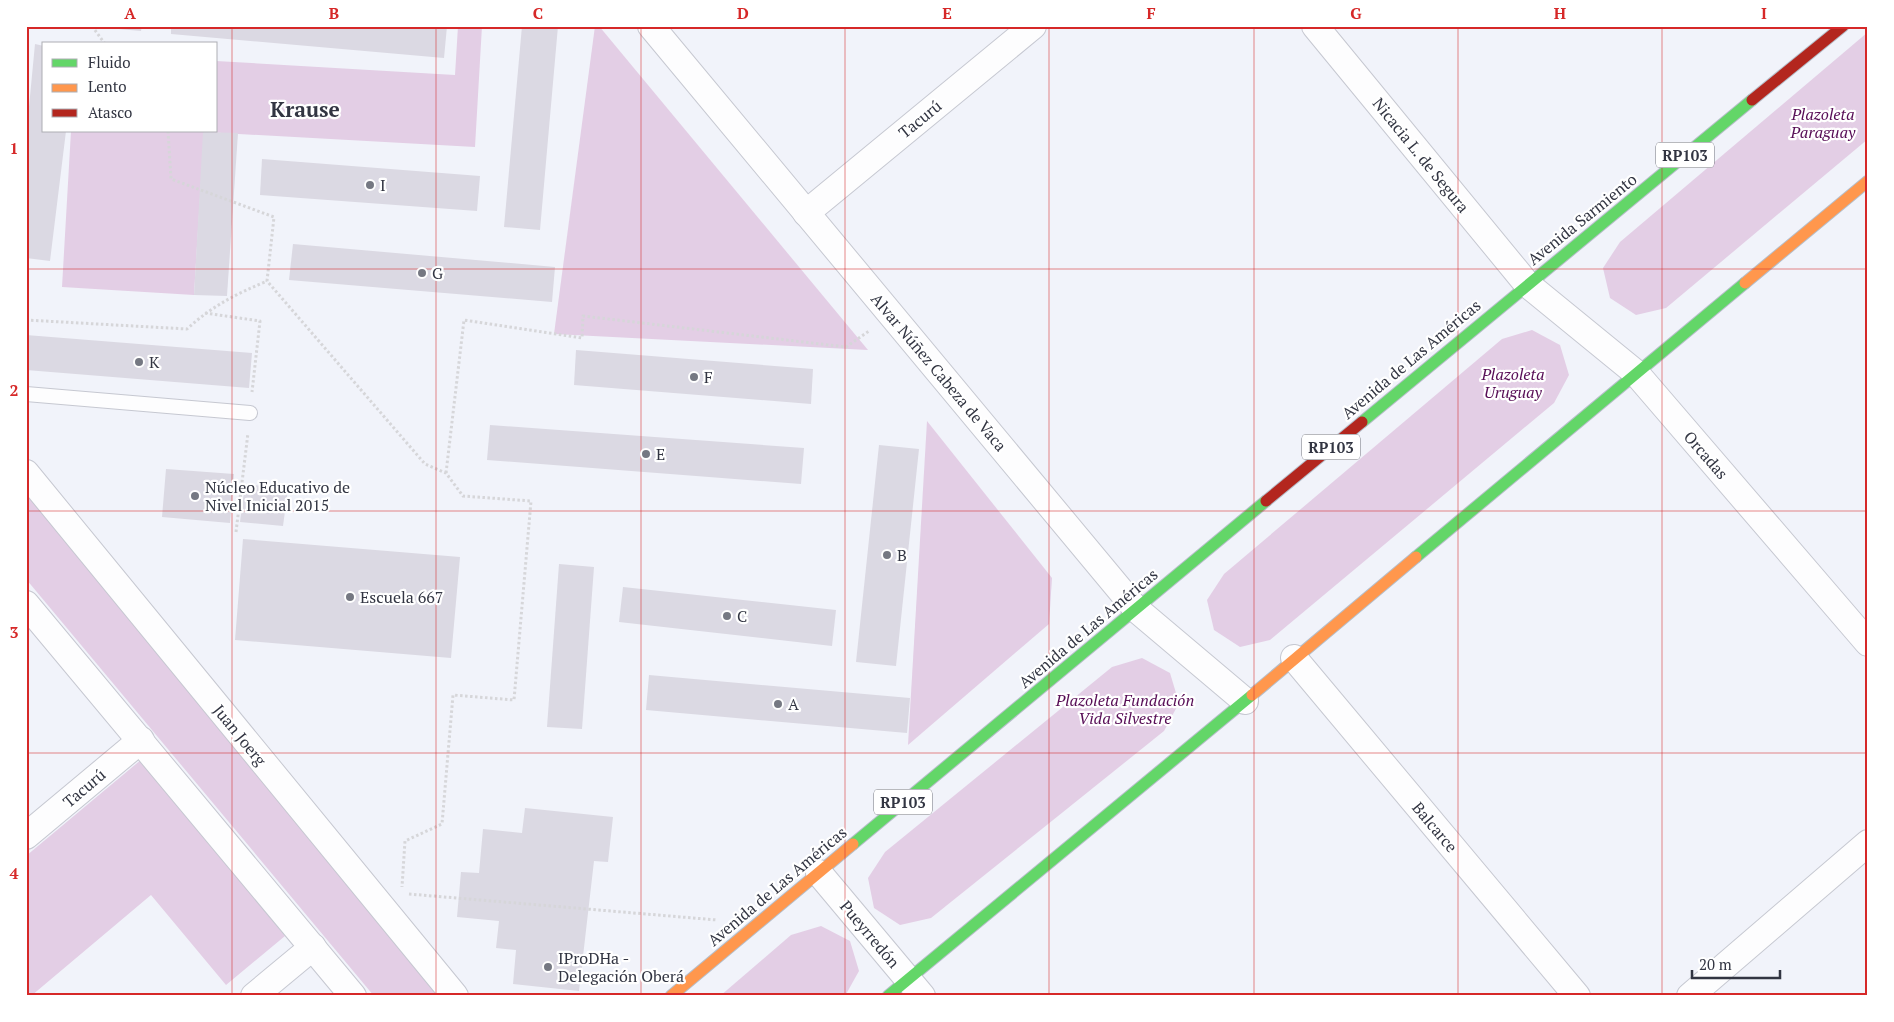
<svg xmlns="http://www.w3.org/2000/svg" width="1894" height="1022" font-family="'PT Serif',serif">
  <rect width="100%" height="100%" fill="#f1f3fa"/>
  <g fill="#e3cee5">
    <path d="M458 26H482L475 147 204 132 194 295 62 287 71 131H216V61L455 75Z"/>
    <path d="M595 26H599L868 350 554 334Z"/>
    <path d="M1868 32V139L1666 308 1636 315 1610 298 1603 268 1620 242Z"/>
    <path d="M1532 330 1560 345 1569 375 1554 403 1270 640 1240 647 1214 630 1207 600 1224 574 1502 339Z"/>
    <path d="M927 421 1052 578 1049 624 908 745Z"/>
    <path d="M26 493 440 996H374L26 579Z"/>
    <path d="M1142 658 1170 673 1179 703 1164 731 931 918 900 925 874 908 868 878 885 852 1112 667Z"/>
    <path d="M142 759 285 936 226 985 151 895 31 996H26V856Z"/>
    <path d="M821 926 850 941 859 971 845 996H720L791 935Z"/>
  </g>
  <g fill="#dbd9e3">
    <path d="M108 26H142L141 31 107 28Z"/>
    <path d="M171 26H447L444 58 171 34Z"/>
    <path d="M522 26H558L540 230 504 227Z"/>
    <path d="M35 44 44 46V131H66L50 261 26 258V138Z"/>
    <path d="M203 132 238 133 227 296 194 295Z"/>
    <path d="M262 159 480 176 477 211 260 195Z"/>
    <path d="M293 244 555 267 552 302 289 280Z"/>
    <path d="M26 335 252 353 249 388 26 370Z"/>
    <path d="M576 350 813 369 811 404 574 385Z"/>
    <path d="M490 425 804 448 801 484 487 460Z"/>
    <path d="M879 445 919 449 896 666 856 662Z"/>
    <path d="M166 469 234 474 230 523 162 517Z"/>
    <path d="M245 484 288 489 283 526 240 522Z"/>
    <path d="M243 539 460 557 451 658 235 640Z"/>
    <path d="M559 564 594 567 582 729 547 727Z"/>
    <path d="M623 587 836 610 832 646 619 622Z"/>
    <path d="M649 675 910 698 907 733 646 710Z"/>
    <path d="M525 808 613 817 608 862 594 861 579 991 513 984 516 950 496 948 499 921 457 917 461 872 479 873 483 829 522 833Z"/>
  </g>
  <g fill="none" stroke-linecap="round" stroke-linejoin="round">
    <g stroke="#c6c8d1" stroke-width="16">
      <path id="lane" d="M26 394 250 413"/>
    </g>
    <g stroke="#c6c8d1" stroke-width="28">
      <g id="street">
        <path d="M651 26 1136 609 1245 701"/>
        <path d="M1315 26 1527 284 1636 373 1868 643"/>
        <path d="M806 213 1033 26"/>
        <path d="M26 473 455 996"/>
        <path d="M26 604 353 996"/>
        <path d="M1294 658 1577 996"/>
        <path d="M26 836 141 740"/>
        <path d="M819 873 922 996"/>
        <path d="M254 996 313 947"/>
        <path d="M1690 996 1868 843"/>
      </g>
    </g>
    <g stroke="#b6bec9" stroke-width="13">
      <g id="fast">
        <path d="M1362 422 1752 100"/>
        <path d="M1416 557 1745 283"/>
        <path d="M853 844 1266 501"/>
        <path d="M888 996 1252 695"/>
      </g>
    </g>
    <g stroke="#b6bec9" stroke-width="13">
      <g id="slow">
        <path d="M1745 283 1868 181"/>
        <path d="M1252 695 1416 557"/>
        <path d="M671 996 853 844"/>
      </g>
    </g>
    <g stroke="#b6bec9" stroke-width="13">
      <g id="jam">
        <path d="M1752 100 1843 26"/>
        <path d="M1266 501 1362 422"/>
      </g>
    </g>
    <g stroke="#d6d6d9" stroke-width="3" stroke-dasharray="2.5 2.5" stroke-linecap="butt">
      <path d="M92 26 105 44"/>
      <path d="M168 131 171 179 274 217 267 281 425 464 446 473 463 496 531 501 514 700 453 695 442 824 405 841 402 887"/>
      <path d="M205 313 260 321 252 392"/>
      <path d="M26 320 187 329C212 306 236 294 267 281"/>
      <path d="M446 473 464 320 582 338 583 316 846 347 869 331"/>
      <path d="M236 532 248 433"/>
      <path d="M409 894 717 920"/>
    </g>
    <use href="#lane" stroke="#fdfdfe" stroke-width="14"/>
    <use href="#street" stroke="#fdfdfe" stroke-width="26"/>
    <use href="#fast" stroke="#63d668" stroke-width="11"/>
    <use href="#slow" stroke="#ff974d" stroke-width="11"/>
    <use href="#jam" stroke="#b3261e" stroke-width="11"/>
  </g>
  <path fill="none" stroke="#d62828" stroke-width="1" stroke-opacity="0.55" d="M232 26V996M436 26V996M641 26V996M845 26V996M1049 26V996M1254 26V996M1458 26V996M1662 26V996M26 269H1868M26 511H1868M26 753H1868"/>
  <g fill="#757882" stroke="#fff" stroke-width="2">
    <circle cx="370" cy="185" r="5"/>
    <circle cx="422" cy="273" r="5"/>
    <circle cx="139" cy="362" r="5"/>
    <circle cx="694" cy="377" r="5"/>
    <circle cx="646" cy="454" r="5"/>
    <circle cx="195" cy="496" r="5"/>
    <circle cx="887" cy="555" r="5"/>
    <circle cx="350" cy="597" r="5"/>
    <circle cx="727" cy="616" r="5"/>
    <circle cx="778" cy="704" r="5"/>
    <circle cx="548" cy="967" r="5"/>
  </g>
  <g text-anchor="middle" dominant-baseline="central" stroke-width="4.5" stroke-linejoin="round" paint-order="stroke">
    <g fill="#fff" stroke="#70727b" stroke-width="1">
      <rect x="1656" y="142.5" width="58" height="25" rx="4"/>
      <rect x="1302" y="434.5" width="58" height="25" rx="4"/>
      <rect x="874" y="789.5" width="58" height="25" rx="4"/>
    </g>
    <g font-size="15" font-weight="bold" fill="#323542">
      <text x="1685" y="155">RP103</text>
      <text x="1331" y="447">RP103</text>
      <text x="903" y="802">RP103</text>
    </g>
    <g font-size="16" font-style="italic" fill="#570d56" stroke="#fff">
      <text x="1823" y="114">Plazoleta<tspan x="1823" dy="18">Paraguay</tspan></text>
      <text x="1513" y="374">Plazoleta<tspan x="1513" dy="18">Uruguay</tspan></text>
      <text x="1125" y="700">Plazoleta Fundación<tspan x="1125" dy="18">Vida Silvestre</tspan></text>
    </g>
    <g font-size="16" fill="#323542" stroke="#fff">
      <text transform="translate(920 119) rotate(-39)">Tacurú</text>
      <text transform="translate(1421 155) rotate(51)">Nicacia L. de Segura</text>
      <text transform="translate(1582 219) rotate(-39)">Avenida Sarmiento</text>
      <text transform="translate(1411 359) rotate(-40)">Avenida de Las Américas</text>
      <text transform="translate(939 372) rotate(50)">Alvar Núñez Cabeza de Vaca</text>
      <text transform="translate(1706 455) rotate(49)">Orcadas</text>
      <text transform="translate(1088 628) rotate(-40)">Avenida de Las Américas</text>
      <text transform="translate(240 735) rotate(51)">Juan Joerg</text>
      <text transform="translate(84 788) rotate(-40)">Tacurú</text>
      <text transform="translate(1435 827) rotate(50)">Balcarce</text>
      <text transform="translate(777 886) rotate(-40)">Avenida de Las Américas</text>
      <text transform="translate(870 934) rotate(50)">Pueyrredón</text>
    </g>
    <g font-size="16" fill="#323542" stroke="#fff" text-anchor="start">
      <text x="380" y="185">I</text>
      <text x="432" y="273">G</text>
      <text x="149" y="362">K</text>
      <text x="704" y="377">F</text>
      <text x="656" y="454">E</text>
      <text x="205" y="487">Núcleo Educativo de<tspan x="205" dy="18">Nivel Inicial 2015</tspan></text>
      <text x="897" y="555">B</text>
      <text x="360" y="597">Escuela 667</text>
      <text x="737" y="616">C</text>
      <text x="788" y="704">A</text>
      <text x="558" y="958">IProDHa -<tspan x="558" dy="18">Delegación Oberá</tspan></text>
    </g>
    <g font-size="21" font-weight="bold" fill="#323542" stroke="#fff">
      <text x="305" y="109">Krause</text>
    </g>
  </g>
  <rect width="1894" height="1022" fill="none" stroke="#ffffff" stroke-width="55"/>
  <rect x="42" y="42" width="175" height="90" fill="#ffffff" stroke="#adaeb3"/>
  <rect x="52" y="59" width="25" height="8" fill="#63d668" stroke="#adaeb3"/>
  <text x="88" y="68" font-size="15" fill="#323542">Fluido</text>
  <rect x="52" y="84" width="25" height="8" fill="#ff974d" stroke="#adaeb3"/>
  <text x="88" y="92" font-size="15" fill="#323542">Lento</text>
  <rect x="52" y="109" width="25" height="8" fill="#b3261e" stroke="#adaeb3"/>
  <text x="88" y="118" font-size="15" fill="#323542">Atasco</text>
  <path d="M1692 970v8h88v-8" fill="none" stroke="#323542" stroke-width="2.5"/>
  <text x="1699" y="970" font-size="15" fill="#323542" stroke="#ffffff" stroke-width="4" paint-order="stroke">20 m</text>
  <rect x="28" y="28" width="1838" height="966" fill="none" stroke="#d62828" stroke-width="2"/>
  <g font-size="16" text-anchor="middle" font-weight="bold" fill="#d62828">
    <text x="130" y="19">A</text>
    <text x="334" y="19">B</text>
    <text x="538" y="19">C</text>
    <text x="743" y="19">D</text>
    <text x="947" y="19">E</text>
    <text x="1151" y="19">F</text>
    <text x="1356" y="19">G</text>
    <text x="1560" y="19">H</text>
    <text x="1764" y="19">I</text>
    <text x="14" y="154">1</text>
    <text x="14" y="396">2</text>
    <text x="14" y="638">3</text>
    <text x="14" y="879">4</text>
  </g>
</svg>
